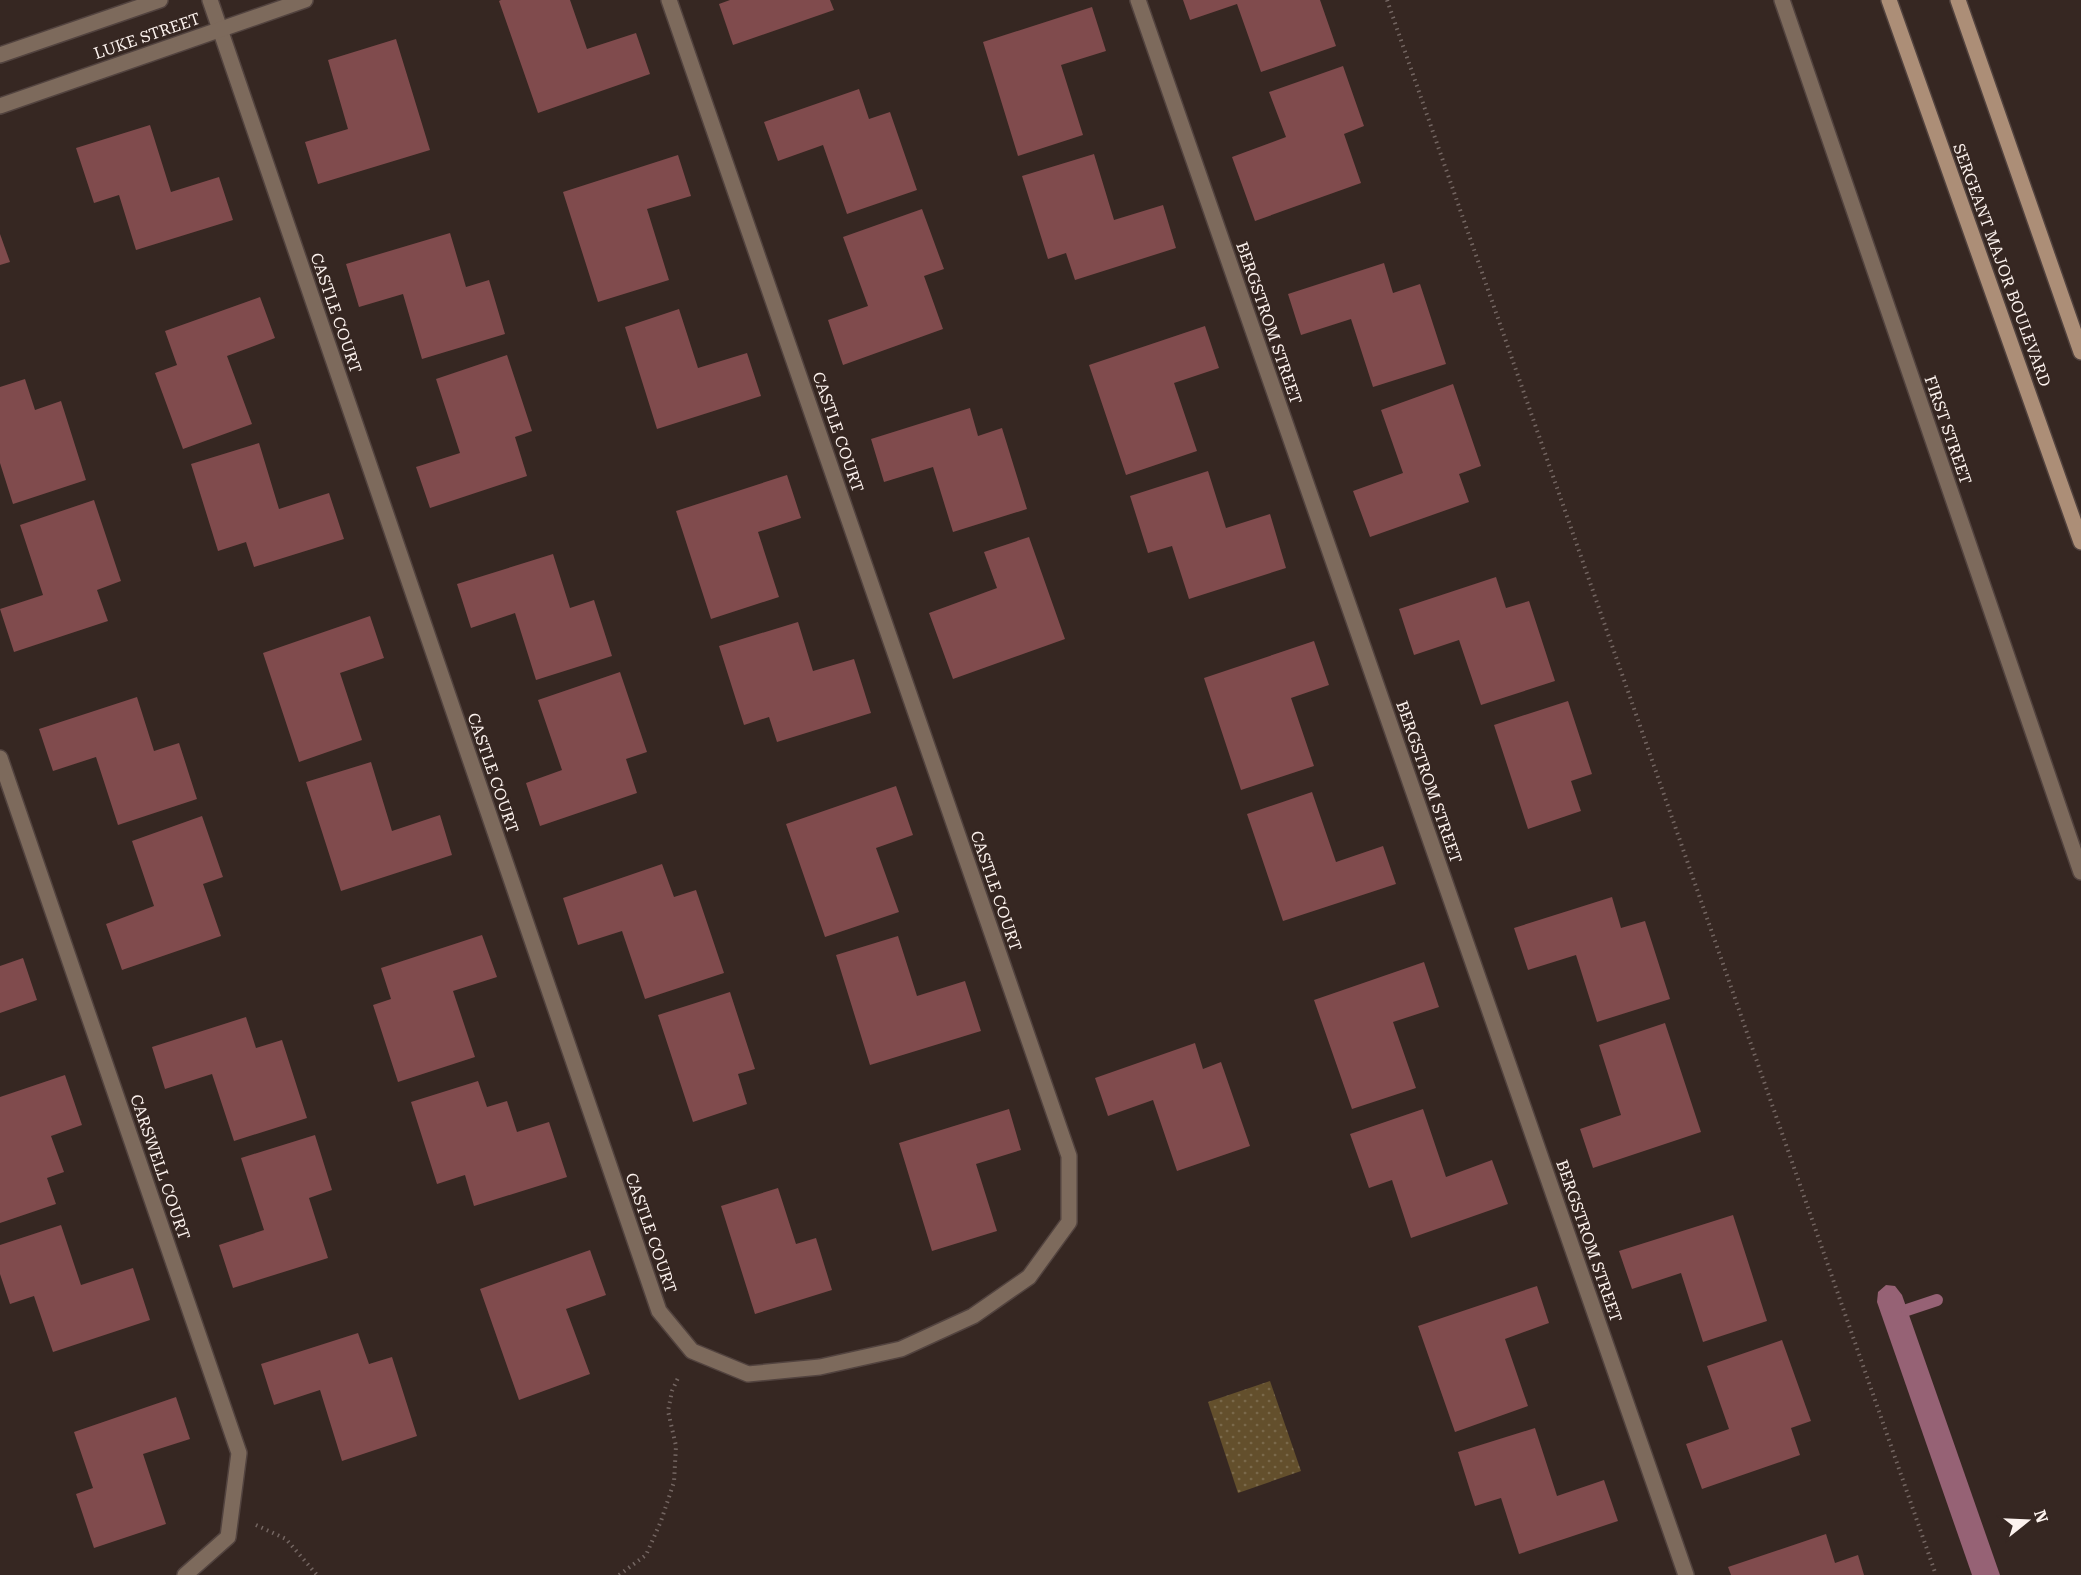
<svg xmlns="http://www.w3.org/2000/svg" width="2081" height="1575" font-family="'Roboto Serif',serif">
  <defs>
    <pattern id="park-dots" width="8" height="8" patternUnits="userSpaceOnUse" patternTransform="scale(1.5)"><rect width="8" height="8" fill="#634f2c"/><path d="M2 2h.1M6 6h.1" fill="none" stroke="#7a694b" stroke-width="1.8" stroke-linecap="round"/></pattern>
  </defs>
  <rect width="100%" height="100%" fill="#362722"/>
  <path fill="url(#park-dots)" d="M1270 1381 1301 1471 1238 1493 1208 1402Z"/>
  <path fill="#966275" d="M1886 1285 1895 1286 1902 1295 2000 1575H1972L1877 1302 1878 1292Z"/>
  <g fill="none" stroke-linecap="round" stroke-linejoin="round">
    <path stroke="#966275" stroke-width="12" d="M1907 1310 1937 1300"/>
  </g>
  <g fill="#804b4d">
    <path d="M501 0H570L587 49 636 33 650 74 538 113 499 1Z"/>
    <path d="M730 0H830L834 10 733 45 719 4Z"/>
    <path d="M1183 0H1320L1336 46 1261 72 1237 4 1190 20Z"/>
    <path d="M1092 7 1106 51 1061 65 1083 135 1018 156 983 42Z"/>
    <path d="M396 39 430 150 318 184 305 142 348 129 328 60Z"/>
    <path d="M1343 66 1364 126 1344 134 1361 183 1255 221 1232 157 1286 137 1269 92Z"/>
    <path d="M859 89 869 119 890 112 917 190 847 214 823 145 778 161 764 122Z"/>
    <path d="M150 125 171 192 219 177 233 220 136 250 119 195 94 203 76 148Z"/>
    <path d="M1094 154 1114 220 1163 205 1176 248 1075 280 1066 253 1048 259 1022 176Z"/>
    <path d="M678 155 691 196 647 209 669 280 598 302 563 192Z"/>
    <path d="M922 209 944 269 924 276 943 329 843 365 828 320 868 306 843 237Z"/>
    <path d="M450 233 466 287 489 280 505 334 422 359 403 294 359 307 346 264Z"/>
    <path d="M0 234 10 262 0 265Z"/>
    <path d="M1384 263 1393 293 1420 284 1446 364 1373 387 1351 319 1301 335 1288 294Z"/>
    <path d="M260 297 275 338 227 356 252 424 183 449 155 373 177 365 165 331Z"/>
    <path d="M679 309 698 368 747 353 761 396 657 429 625 327Z"/>
    <path d="M1205 326 1219 368 1174 383 1197 451 1126 475 1089 365Z"/>
    <path d="M507 355 532 431 515 437 527 476 430 508 416 467 460 453 436 379Z"/>
    <path d="M25 379 35 410 61 401 86 480 13 504 0 463V387Z"/>
    <path d="M1453 384 1481 466 1459 474 1469 502 1370 537 1353 491 1403 473 1381 410Z"/>
    <path d="M970 408 978 436 1002 428 1027 509 953 532 933 467 884 482 871 439Z"/>
    <path d="M259 443 279 509 329 493 344 539 254 567 246 542 218 551 191 464Z"/>
    <path d="M1208 471 1226 528 1270 514 1286 568 1189 599 1172 546 1148 553 1130 496Z"/>
    <path d="M787 475 801 518 758 532 779 597 711 619 676 511Z"/>
    <path d="M94 500 121 581 97 590 108 621 14 652 0 609 43 595 20 525Z"/>
    <path d="M1029 537 1065 639 953 679 929 613 997 588 984 552Z"/>
    <path d="M553 554 570 608 594 600 612 656 536 680 515 613 471 628 457 584Z"/>
    <path d="M1496 577 1506 608 1529 601 1555 681 1481 705 1459 640 1414 655 1399 609Z"/>
    <path d="M370 616 384 658 340 673 362 740 299 762 263 653Z"/>
    <path d="M798 622 813 671 854 659 871 713 777 742 769 717 744 725 719 646Z"/>
    <path d="M1314 641 1329 685 1291 698 1314 766 1241 790 1204 678Z"/>
    <path d="M620 672 647 752 626 759 637 793 540 826 526 783 562 770 538 700Z"/>
    <path d="M137 697 154 751 179 743 197 799 118 825 96 757 53 771 39 729Z"/>
    <path d="M1568 701 1592 774 1571 781 1581 811 1528 829 1494 725Z"/>
    <path d="M371 762 392 831 440 815 452 855 341 891 306 782Z"/>
    <path d="M896 786 913 835 876 848 899 912 825 937 786 824Z"/>
    <path d="M1312 792 1336 862 1383 846 1396 884 1283 921 1247 814Z"/>
    <path d="M202 816 223 877 203 884 221 936 122 970 106 924 154 906 132 841Z"/>
    <path d="M662 864 674 897 696 890 724 973 645 999 622 931 578 945 563 898Z"/>
    <path d="M1612 897 1621 928 1645 921 1670 999 1597 1022 1576 955 1528 970 1514 928Z"/>
    <path d="M482 935 497 977 453 991 475 1057 398 1082 373 1005 391 999 381 968Z"/>
    <path d="M898 936 917 996 965 981 981 1031 870 1065 836 955Z"/>
    <path d="M23 958 37 1000 0 1013V966Z"/>
    <path d="M1424 962 1439 1007 1393 1022 1416 1088 1352 1109 1314 1000Z"/>
    <path d="M730 992 755 1069 738 1074 747 1104 693 1122 658 1015Z"/>
    <path d="M246 1017 256 1048 282 1040 307 1118 234 1141 212 1074 165 1089 152 1047Z"/>
    <path d="M1665 1023 1701 1132 1593 1168 1580 1129 1621 1115 1599 1045Z"/>
    <path d="M1195 1043 1203 1069 1221 1062 1250 1146 1177 1171 1153 1100 1108 1116 1095 1078Z"/>
    <path d="M65 1075 82 1125 51 1136 64 1172 47 1178 56 1204 0 1223V1097Z"/>
    <path d="M478 1081 487 1107 507 1101 517 1132 549 1122 567 1177 474 1206 465 1175 437 1184 411 1102Z"/>
    <path d="M1009 1109 1021 1150 976 1164 997 1231 932 1251 899 1143Z"/>
    <path d="M1423 1109 1446 1177 1492 1160 1508 1204 1411 1238 1392 1180 1369 1188 1350 1134Z"/>
    <path d="M315 1135 332 1190 309 1198 328 1258 233 1288 219 1245 264 1230 241 1158Z"/>
    <path d="M778 1188 796 1244 816 1238 832 1290 755 1314 721 1206Z"/>
    <path d="M1733 1215 1767 1321 1703 1342 1681 1273 1632 1289 1619 1251Z"/>
    <path d="M61 1225 81 1285 133 1268 150 1320 53 1352 34 1296 10 1304 0 1274V1245Z"/>
    <path d="M590 1250 606 1295 566 1309 590 1374 519 1400 480 1289Z"/>
    <path d="M1537 1286 1549 1323 1505 1339 1528 1406 1455 1432 1418 1326Z"/>
    <path d="M358 1333 369 1364 392 1357 417 1436 342 1461 320 1390 274 1405 261 1364Z"/>
    <path d="M1782 1340 1811 1421 1791 1428 1800 1455 1702 1489 1686 1444 1729 1429 1707 1366Z"/>
    <path d="M176 1397 190 1439 143 1454 166 1524 94 1548 76 1494 93 1488 74 1432Z"/>
    <path d="M1535 1428 1557 1496 1604 1480 1618 1521 1519 1554 1501 1498 1475 1506 1458 1452Z"/>
    <path d="M1826 1534 1835 1563 1858 1555 1864 1575H1731L1728 1567Z"/>
  </g>
  <g fill="none" stroke-linecap="round" stroke-linejoin="round">
    <g stroke="#52433f" stroke-width="18">
      <g id="street">
        <path d="M210 0 659 1311 692 1351 748 1374 820 1367 901 1349 973 1316 1029 1277 1069 1222V1156L669 0"/>
        <path d="M1138 0 1686 1575"/>
        <path d="M1782 0 2081 872"/>
        <path d="M0 55 160 0"/>
        <path d="M0 106 305 0"/>
        <path d="M0 758 239 1453 228 1537 185 1575"/>
      </g>
    </g>
    <g stroke="#52433f" stroke-width="18">
      <g id="secondary">
        <path d="M1889 0 2081 542"/>
        <path d="M1958 0 2081 352"/>
      </g>
    </g>
    <g stroke="#746662" stroke-width="4" stroke-dasharray="1.5 4.5" stroke-linecap="butt">
      <path d="M1387 0 1936 1575"/>
      <path d="M256 1525 286 1539 317 1575"/>
      <path d="M619 1575 646 1555 661 1521 674 1482 676 1446 668 1411 672 1391 678 1378"/>
    </g>
    <use href="#street" stroke="#7d6a5c" stroke-width="15"/>
    <use href="#secondary" stroke="#ac8e77" stroke-width="15"/>
  </g>
  <g text-anchor="middle" dominant-baseline="central" stroke-width="4.5" stroke-linejoin="round" paint-order="stroke">
    <g font-size="16" fill="#fcf2ee" stroke="#362722">
      <text transform="translate(147 36) rotate(-19)">LUKE STREET</text>
      <text transform="translate(2002 265) rotate(70)">SERGEANT MAJOR BOULEVARD</text>
      <text transform="translate(336 313) rotate(71)">CASTLE COURT</text>
      <text transform="translate(1269 323) rotate(71)">BERGSTROM STREET</text>
      <text transform="translate(1948 430) rotate(71)">FIRST STREET</text>
      <text transform="translate(838 432) rotate(71)">CASTLE COURT</text>
      <text transform="translate(493 773) rotate(71)">CASTLE COURT</text>
      <text transform="translate(1429 782) rotate(71)">BERGSTROM STREET</text>
      <text transform="translate(996 891) rotate(71)">CASTLE COURT</text>
      <text transform="translate(160 1167) rotate(71)">CARSWELL COURT</text>
      <text transform="translate(651 1233) rotate(71)">CASTLE COURT</text>
      <text transform="translate(1589 1241) rotate(71)">BERGSTROM STREET</text>
    </g>
  </g>
  <g transform="translate(2027 1521) rotate(72)" stroke="#362722" stroke-width="4.5" paint-order="stroke">
  <path d="M0-4.5L10 22L0 15L-10 22Z" fill="#fcf2ee"/>
  <text y="-9" font-size="16" font-weight="bold" text-anchor="middle" fill="#fcf2ee">N</text>
  </g>
</svg>
